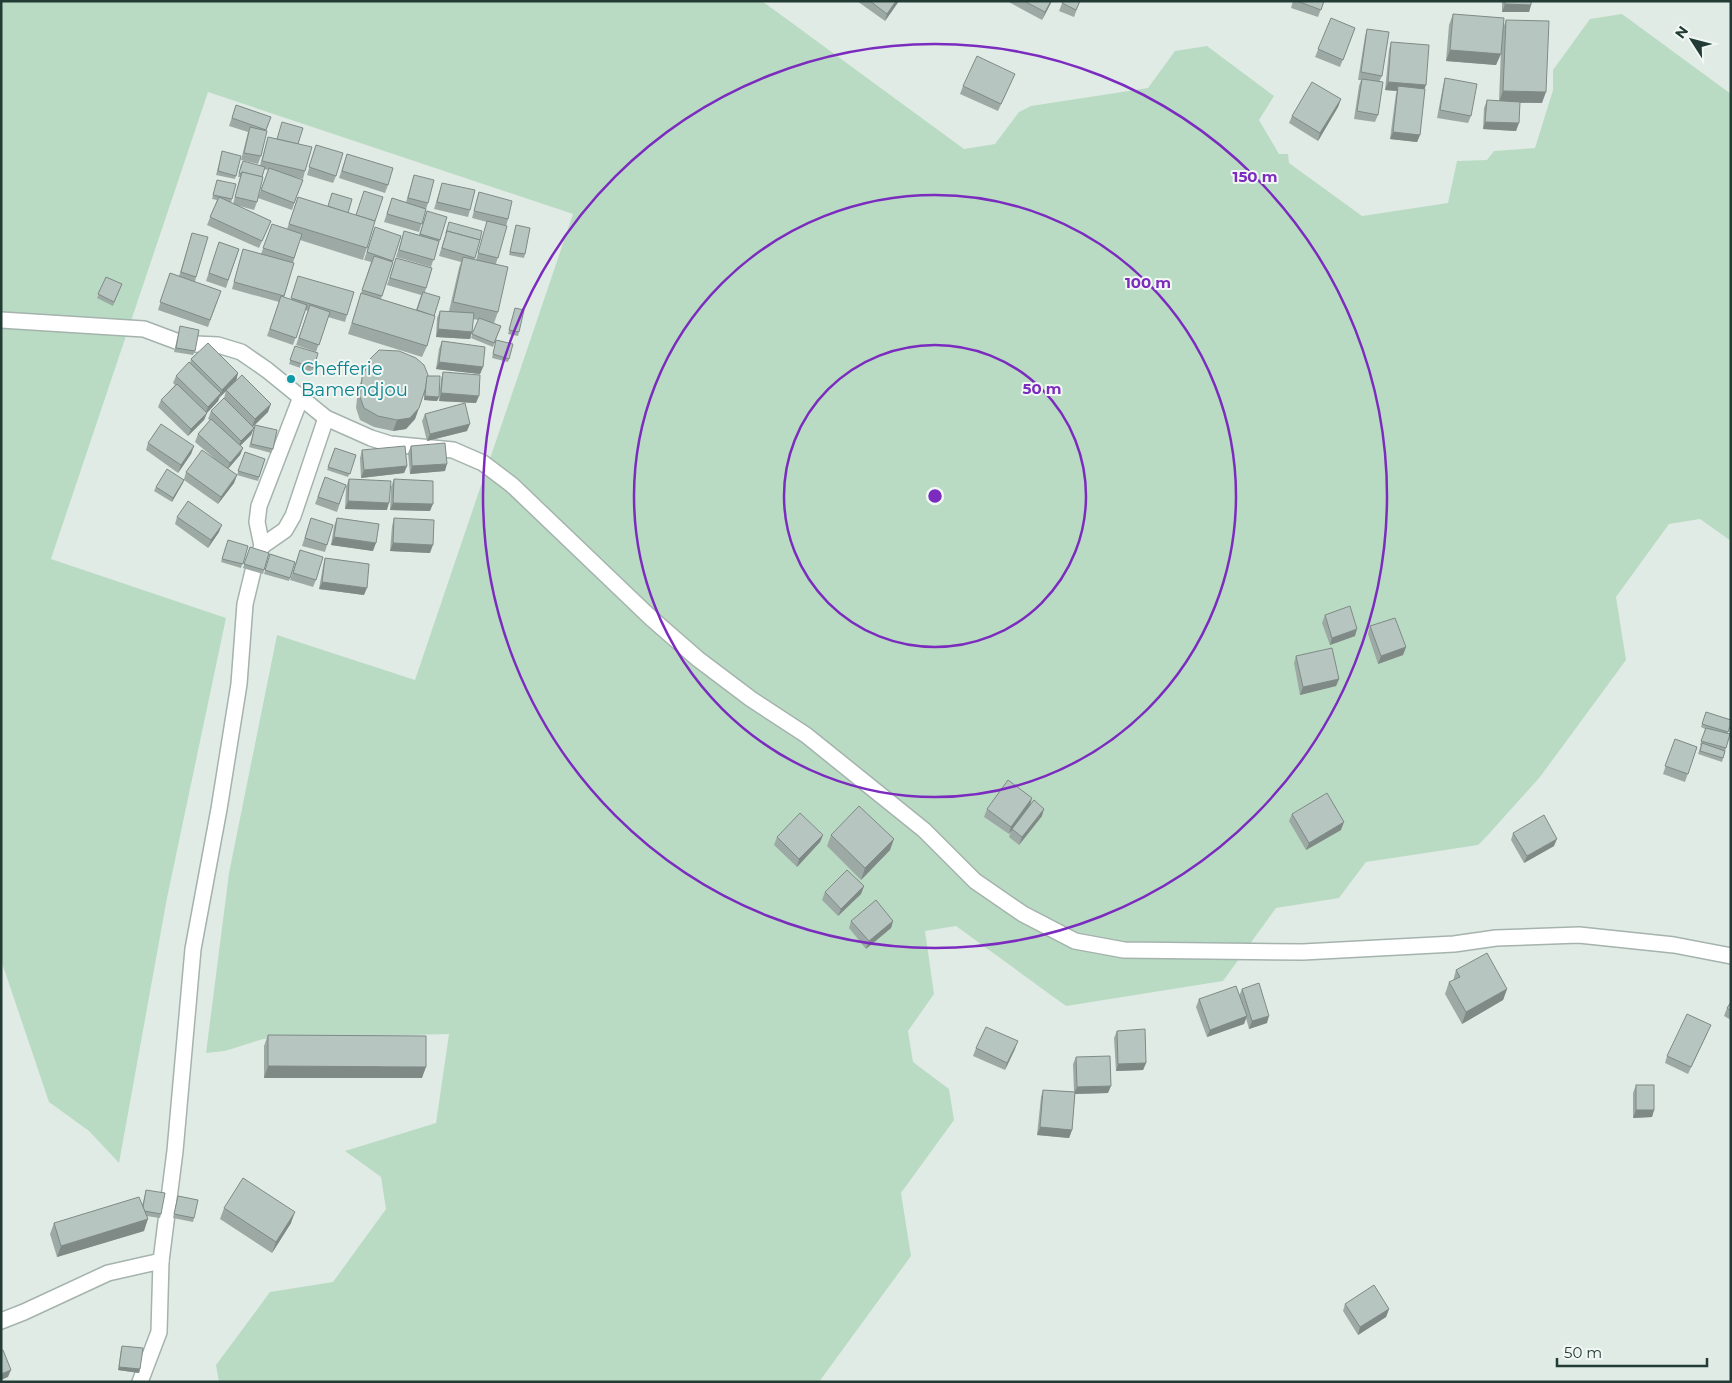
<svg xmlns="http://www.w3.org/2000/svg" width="1732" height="1383" font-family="Montserrat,sans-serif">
  <rect width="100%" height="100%" fill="#e1ebe6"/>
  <path fill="#badbc3" d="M1 1H762L964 149 995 144 1019 112 1031 106 1148 88 1175 51 1207 46 1274 96 1259 120 1279 154H1288L1289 163 1362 216 1448 203 1457 161 1487 160 1494 151 1535 148 1553 90V70L1590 19 1622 14 1731 94V541L1700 519 1669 524 1616 597 1626 660 1540 777 1487 836 1478 845 1366 862 1339 898 1276 908 1223 981 1066 1006 956 926 925 931 934 994 908 1031 913 1062 949 1089 954 1120 901 1193 911 1256 819 1382H219L216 1365 270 1292 333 1282 386 1209 381 1177 345 1151 436 1123 449 1034 263 1039 225 1051 206 1053 229 873 277 635 415 680 573 214 208 92 51 559 226 618 167 898 119 1163 89 1131 49 1102 1 960Z"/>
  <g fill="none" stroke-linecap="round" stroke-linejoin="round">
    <g stroke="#a4b3ad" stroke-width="18">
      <g id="minor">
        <path d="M1 320 144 329 176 341"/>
        <path d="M195 344 218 345 241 352 267 370 326 418 371 438 390 444 453 450 483 463 512 485 651 618 698 659 751 699 806 735 924 830 975 881 1023 914 1075 941 1124 950 1303 952 1454 944 1496 938 1579 935 1674 945 1731 956"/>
        <path d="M262 546 285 530 293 516 326 418"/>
        <path d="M259 554 262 546 257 522 259 506 301 397"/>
        <path d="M1 1321 24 1312 108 1273 161 1261"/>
        <path d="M140 1382 159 1332 161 1261 175 1151 193 949 219 809 239 684 245 604 253 571"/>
      </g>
    </g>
    <use href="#minor" stroke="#fff" stroke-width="15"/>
  </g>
  <g fill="#9da9a4">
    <path d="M857 1H899L885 21Z"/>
    <path d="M1007 1H1052L1042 20Z"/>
    <path d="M1063 1H1080L1074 17 1059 11Z"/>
    <path d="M1293 1H1324L1318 17 1291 8Z"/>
    <path d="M1502 1H1531V5L1529 12H1502Z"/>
    <path d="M1453 14 1503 28 1506 20 1542 103H1520L1516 131 1483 129 1484 108 1487 100 1499 101 1501 49 1496 65 1446 61 1449 25Z"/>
    <path d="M1331 18 1355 28 1340 67 1315 57Z"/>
    <path d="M1367 29 1382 76 1379 82 1378 115 1375 122 1354 119 1359 86 1361 80H1358L1365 36Z"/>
    <path d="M1391 42 1424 89 1420 135 1417 142 1390 139 1396 93 1397 91 1385 90 1389 50Z"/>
    <path d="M1015 74 998 111 960 94 963 86Z"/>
    <path d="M1445 78 1471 116 1468 123 1437 118 1443 86Z"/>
    <path d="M1341 99 1338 107 1318 141 1289 123 1292 116Z"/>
    <path d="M236 105 271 117 266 131 261 156 258 164 241 160 248 132 229 126Z"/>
    <path d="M268 137 298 144 305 171 303 179 292 176 303 180 292 210 258 198 268 170 264 169 257 202 254 210 236 205 271 221 259 248 207 225 217 200 212 199 217 180 232 199 231 203 233 204 240 177H238L241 164 260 165Z"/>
    <path d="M316 145 336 176 333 183 307 175Z"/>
    <path d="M222 151 236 176 235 179 216 175Z"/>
    <path d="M347 154 388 185 385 193 339 178Z"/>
    <path d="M414 175 428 203 419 232 384 222 392 198 406 202Z"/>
    <path d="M442 183 470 210 468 217 434 209Z"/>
    <path d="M479 192 508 219 496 264 498 312 494 323 501 326 493 347 471 338 478 320 473 319 472 332 470 339 436 337 437 318 440 311H449L459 268 461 262 439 256 448 226 480 240 474 260H476L487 222 472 218Z"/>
    <path d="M298 197 375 221 363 260 300 240 293 263H294L284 297 291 300 296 284 347 315 345 322 328 317 316 352 296 345 308 311 305 310 293 345 267 336 279 302 232 289 243 249 261 254 272 224 287 229Z"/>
    <path d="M427 211 440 240 431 267 396 257 404 231 419 235Z"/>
    <path d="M516 225 525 254 524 258 509 255Z"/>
    <path d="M375 227 401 236 381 299 416 310 421 295 387 285 396 258 432 268 425 292 434 316 427 346 422 357 348 334 371 262 364 260Z"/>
    <path d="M192 233 196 277 195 282 221 291 208 327 158 310 170 273 179 276Z"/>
    <path d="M219 242 239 249 226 288 206 281Z"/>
    <path d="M106 277 122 284 113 306 97 298Z"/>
    <path d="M515 308 519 332 518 336 508 334Z"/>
    <path d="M180 326 195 351 193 355 174 352Z"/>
    <path d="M496 340 509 359 508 362 492 358Z"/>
    <path d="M442 341 483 367 480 374 436 369 439 349Z"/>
    <path d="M295 346 314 368 312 372 289 364Z"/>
    <path d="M191 359 238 373 236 381 268 412 253 427 251 435 240 446 243 448 240 455 228 469 237 475 234 483 218 504 184 480 172 502 154 491 156 487 184 479 186 472 214 458 195 442 198 434 210 420 208 419 211 411 224 398 226 391 220 397 218 401 207 413 204 420 188 436 158 407 161 400 175 385 173 383 176 376 190 363Z"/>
    <path d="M369 360 427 376 439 397 437 401 424 400V392L415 419 406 429 393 431 374 427 360 420 356 408 358 389Z"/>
    <path d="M443 372 476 403 439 401 441 379Z"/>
    <path d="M425 414 467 431 427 441 422 421Z"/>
    <path d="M254 429 273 449 271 453 249 447Z"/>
    <path d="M148 443 194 446 191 454 178 473 146 450Z"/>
    <path d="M411 446 445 471 410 474 408 453Z"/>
    <path d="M335 448 356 455 348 477 327 470Z"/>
    <path d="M362 450 407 466 404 473 361 478 360 458Z"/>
    <path d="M245 452 265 459 258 481 237 475Z"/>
    <path d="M325 477 346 485 337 512 315 504Z"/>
    <path d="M349 479 387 510 345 509 346 487Z"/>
    <path d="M394 479 430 511 390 510 391 487Z"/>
    <path d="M177 517 219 532 208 548 175 524Z"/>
    <path d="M311 518 327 545 325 552 302 546Z"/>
    <path d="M337 518 373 551 331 545 334 526Z"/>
    <path d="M394 518 430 553 390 551 392 526Z"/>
    <path d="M228 540 248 546 241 568 221 562Z"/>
    <path d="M250 547 269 553 263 574 243 568Z"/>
    <path d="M300 550 316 580 313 587 290 580Z"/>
    <path d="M270 554 295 562 289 581 264 574Z"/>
    <path d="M325 558 364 595 319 589 323 566Z"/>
    <path d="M1325 615 1355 636 1330 645 1322 623Z"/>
    <path d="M1370 626 1406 647 1403 655 1378 664 1368 634Z"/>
    <path d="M1296 656 1339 679 1336 686 1300 695 1294 663Z"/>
    <path d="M1706 712 1731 724 1727 734 1726 748 1722 762 1698 754 1701 745H1700L1705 729 1701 727Z"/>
    <path d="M1675 739 1697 747 1685 782 1663 774Z"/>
    <path d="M1030 806 1042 816 1019 845 1009 837 1011 831 1009 834 984 817 987 809Z"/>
    <path d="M1292 814 1341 830 1306 850 1289 821Z"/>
    <path d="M1513 833 1554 846 1524 863 1511 840Z"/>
    <path d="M823 835 820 842 797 867 774 845 777 837Z"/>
    <path d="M831 835 890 850 861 880 827 846Z"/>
    <path d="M864 886 861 894 838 916 822 900 825 892Z"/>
    <path d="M851 921H893L891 928 866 949 849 928Z"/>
    <path d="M1456 970 1507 989 1503 1000 1462 1024 1445 994 1449 982 1453 981Z"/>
    <path d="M1242 989 1267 1023 1249 1029 1246 1018 1244 1024 1207 1037 1196 1007 1199 999 1239 996Z"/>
    <path d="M1731 1002V1020L1724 1016 1727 1008Z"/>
    <path d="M1117 1031 1146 1063 1143 1070 1116 1071 1114 1038Z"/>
    <path d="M1708 1032 1688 1074 1665 1063 1667 1056Z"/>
    <path d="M268 1035 422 1078H264V1046Z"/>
    <path d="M976 1048 1015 1049 1005 1070 973 1056Z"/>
    <path d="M1076 1057 1108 1093 1075 1094 1072 1130 1069 1138 1037 1135 1041 1097 1043 1090 1074 1092 1073 1064Z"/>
    <path d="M1636 1085 1654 1110 1652 1117 1633 1118V1093Z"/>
    <path d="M146 1190 161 1214 160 1218 146 1216 144 1231 57 1257 50 1234 54 1223 142 1206Z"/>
    <path d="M178 1196 194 1218 193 1222 173 1218Z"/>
    <path d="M224 1208 291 1223 272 1253 220 1219Z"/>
    <path d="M1345 1304 1389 1309 1386 1317 1358 1335 1343 1311Z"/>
    <path d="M122 1346 140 1369 139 1373 118 1370 121 1349Z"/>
  </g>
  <g fill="#7f8a86">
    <path d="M896 1H899L885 21 887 14Z"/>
    <path d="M1051 1H1052L1042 20 1045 12Z"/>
    <path d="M1505 4 1531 5 1529 12H1502Z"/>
    <path d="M1450 50 1501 54 1496 65 1446 61Z"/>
    <path d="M1388 82 1426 85 1423 93 1398 86 1397 91 1385 90Z"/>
    <path d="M1503 91 1546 92 1542 103 1499 102Z"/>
    <path d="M1341 99 1338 107 1318 141 1320 133Z"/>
    <path d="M1485 122 1519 123 1516 131 1483 129Z"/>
    <path d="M1393 132 1420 135 1417 142 1390 139Z"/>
    <path d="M438 329 472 332 470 339 436 337Z"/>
    <path d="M439 362 483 367 480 374 436 369Z"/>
    <path d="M238 373 236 381 220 397 222 390Z"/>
    <path d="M221 393 218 401 205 415 208 407Z"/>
    <path d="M441 393 479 396 476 403 439 401Z"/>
    <path d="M425 396 439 397 437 401 424 400Z"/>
    <path d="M271 404 268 412 252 427 255 419Z"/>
    <path d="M419 408 415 419 406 429 393 431 397 420Z"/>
    <path d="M207 413 204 420 188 436 191 429Z"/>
    <path d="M470 424 467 431 427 441 430 434Z"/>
    <path d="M254 428 251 435 238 448 241 441Z"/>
    <path d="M194 446 191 454 178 473 181 465Z"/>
    <path d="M243 448 240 455 227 470 230 463Z"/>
    <path d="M447 464 445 471 410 474 412 466Z"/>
    <path d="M407 466 404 473 361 478 364 470Z"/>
    <path d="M237 475 234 483 218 504 221 497Z"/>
    <path d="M184 480 183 483 172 502 173 498Z"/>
    <path d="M348 501 389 503 387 510 345 509Z"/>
    <path d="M393 503 433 504 430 511 390 510Z"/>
    <path d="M222 525 219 532 208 548 211 540Z"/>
    <path d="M334 537 376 543 373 551 331 545Z"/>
    <path d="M393 543 433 545 430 553 390 551Z"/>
    <path d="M322 582 367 588 364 595 319 589Z"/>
    <path d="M1357 629 1355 636 1330 645 1332 638Z"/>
    <path d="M1406 647 1403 655 1378 664 1381 656Z"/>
    <path d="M1339 679 1336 686 1300 695 1303 687Z"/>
    <path d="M1032 798 1030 806 1009 834 1011 827Z"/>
    <path d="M1044 809 1042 816 1019 845 1022 837Z"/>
    <path d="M1344 822 1341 830 1306 850 1309 843Z"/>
    <path d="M823 835 820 842 797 867 799 859Z"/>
    <path d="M894 839 890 850 861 880 865 868Z"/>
    <path d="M1557 839 1554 846 1524 863 1527 856Z"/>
    <path d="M864 886 861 894 838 916 841 909Z"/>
    <path d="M893 921 891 928 866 949 869 941Z"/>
    <path d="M1507 989 1503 1000 1462 1024 1466 1012Z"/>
    <path d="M1247 1016 1244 1024 1207 1037 1210 1030Z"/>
    <path d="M1269 1016 1267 1023 1249 1029 1252 1021Z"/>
    <path d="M1018 1041 1015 1049 1005 1070 1007 1063Z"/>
    <path d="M1146 1063 1143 1070 1116 1071 1118 1064Z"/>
    <path d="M268 1066 426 1067 422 1078H264Z"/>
    <path d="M1111 1086 1108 1093 1074 1094 1077 1087Z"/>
    <path d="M1636 1110H1654L1652 1117 1633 1118Z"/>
    <path d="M1040 1127 1072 1130 1069 1138 1037 1135Z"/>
    <path d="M295 1212 291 1223 272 1253 276 1242Z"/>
    <path d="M148 1219 144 1231 57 1257 61 1246Z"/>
    <path d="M1389 1309 1386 1317 1358 1335 1360 1327Z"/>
    <path d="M119 1367 140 1369 139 1373 118 1370Z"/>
    <path d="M11 1370 8 1377 1 1380V1374Z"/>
  </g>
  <g fill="#b6c5bf" stroke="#7f8a86">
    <path d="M870 1H896L887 14Z"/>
    <path d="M1024 1H1051L1045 12Z"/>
    <path d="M1063 1H1080L1076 10 1062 3Z"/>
    <path d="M1297 1H1324L1321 10Z"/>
    <path d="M1505 1H1531V5L1505 4Z"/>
    <path d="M1453 14 1504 18 1501 54 1450 50Z"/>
    <path d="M1331 18 1355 28 1343 60 1318 49Z"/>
    <path d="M1506 20 1549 21 1546 92 1503 91Z"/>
    <path d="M1367 29 1389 32 1382 76 1361 72Z"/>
    <path d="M1391 42 1429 45 1426 85 1388 82Z"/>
    <path d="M977 56 1015 74 1001 104 963 86Z"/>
    <path d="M1445 78 1477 84 1471 116 1440 110Z"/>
    <path d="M1362 79 1383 82 1378 115 1357 111Z"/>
    <path d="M1312 82 1341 99 1320 133 1292 116Z"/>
    <path d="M1398 86 1425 89 1420 135 1393 132Z"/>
    <path d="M1487 100 1520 102 1519 123 1485 122Z"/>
    <path d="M236 105 271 117 266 130 232 118Z"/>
    <path d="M282 122 303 128 298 144 277 139Z"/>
    <path d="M250 127 267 131 261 156 244 153Z"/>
    <path d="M268 137 312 147 305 171 262 161Z"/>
    <path d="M316 145 343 153 336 176 309 167Z"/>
    <path d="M222 151 241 156 236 176 218 171Z"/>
    <path d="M347 154 393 168 388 185 342 171Z"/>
    <path d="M243 161 265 167 262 177 242 172 241 174 239 173Z"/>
    <path d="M269 168 303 180 294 203 261 190Z"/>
    <path d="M242 172 263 177 257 202 235 197Z"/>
    <path d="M414 175 434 180 428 203 408 198Z"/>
    <path d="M217 180 236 184 232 199 213 195Z"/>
    <path d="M442 183 475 190 470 210 437 202Z"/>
    <path d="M364 191 383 197 375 221 356 215Z"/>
    <path d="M479 192 512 201 508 219 474 211Z"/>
    <path d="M332 193 352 199 348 213 328 206Z"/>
    <path d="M219 197 271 221 262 241 210 217Z"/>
    <path d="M298 197 375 221 367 248 289 224Z"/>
    <path d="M392 198 426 209 422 224 387 214Z"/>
    <path d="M427 211 447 217 440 240 420 234Z"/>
    <path d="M487 221 507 226 498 258 478 253Z"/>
    <path d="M449 222 482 231 480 240 447 231 446 233Z"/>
    <path d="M272 224 302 234 294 258 263 248Z"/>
    <path d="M516 225 530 228 525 254 510 252Z"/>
    <path d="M375 227 401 236 393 261 367 252Z"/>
    <path d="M404 231 439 241 434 260 399 250Z"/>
    <path d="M447 231 480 240 475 258 442 248Z"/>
    <path d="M192 233 208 237 196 277 181 272Z"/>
    <path d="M219 242 239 249 228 280 209 273Z"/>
    <path d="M243 249 294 263 284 296 234 282Z"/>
    <path d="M374 256 393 262 382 296 362 290Z"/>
    <path d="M463 257 508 267 498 312 453 302Z"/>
    <path d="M396 258 432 268 426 288 390 278Z"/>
    <path d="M170 273 221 291 210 320 160 302Z"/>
    <path d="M298 276 354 292 347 315 291 298Z"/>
    <path d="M106 277 122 284 114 302 98 294Z"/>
    <path d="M423 292 440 297 434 316 417 310Z"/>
    <path d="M361 293 435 316 427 346 352 323Z"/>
    <path d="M281 296 307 305 296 338 270 329Z"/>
    <path d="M310 305 330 312 319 345 299 338Z"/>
    <path d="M515 308 524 310 519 332 509 330Z"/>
    <path d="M440 311 474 313 472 332 438 329Z"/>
    <path d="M479 318 501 326 494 343 472 334Z"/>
    <path d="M180 326 199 330 195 351 176 348Z"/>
    <path d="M496 340 513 344 509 359 493 354Z"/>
    <path d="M442 341 485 347 483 367 439 362Z"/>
    <path d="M208 343 238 373 222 390 191 359Z"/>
    <path d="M295 346 318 353 314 368 290 360Z"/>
    <path d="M379 350 399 351 416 358 424 365 428 375 425 390 419 408 410 418 397 420 378 416 364 408 360 397 362 378 369 360Z"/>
    <path d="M189 362 221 393 208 407 176 376Z"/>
    <path d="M443 372 480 375 479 396 441 393Z"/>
    <path d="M242 375 271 404 255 419 226 390Z"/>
    <path d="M427 376H440L439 397 425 396 426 385Z"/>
    <path d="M177 384 207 413 191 429 161 400Z"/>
    <path d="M224 398 254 428 241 441 211 411Z"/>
    <path d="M465 403 470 424 430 434 425 414Z"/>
    <path d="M211 419 243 448 230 463 198 434Z"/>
    <path d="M161 424 194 446 181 465 148 443Z"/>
    <path d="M255 425 277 430 273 449 251 444Z"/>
    <path d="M445 443 447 464 412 466 411 446Z"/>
    <path d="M405 446 407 466 364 470 362 450Z"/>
    <path d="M335 448 356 455 350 474 328 467Z"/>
    <path d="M202 450 237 475 221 497 186 472Z"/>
    <path d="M245 452 265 459 259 477 238 471Z"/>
    <path d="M167 469 184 480 173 498 156 487Z"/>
    <path d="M325 477 346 485 339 504 318 497Z"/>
    <path d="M349 479 391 481 389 503 348 501Z"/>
    <path d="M394 479 433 481V504L393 503Z"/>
    <path d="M188 501 222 525 211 540 177 517Z"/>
    <path d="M311 518 333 525 327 545 305 538Z"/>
    <path d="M337 518 379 524 376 543 334 537Z"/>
    <path d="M394 518 434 520 433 545 393 543Z"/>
    <path d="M228 540 248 546 243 564 222 559Z"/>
    <path d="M250 547 269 553 264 570 244 564Z"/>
    <path d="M300 550 323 557 316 580 293 573Z"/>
    <path d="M270 554 295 562 290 578 265 570Z"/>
    <path d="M325 558 369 564 367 588 322 582Z"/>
    <path d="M1350 606 1357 629 1332 638 1325 615Z"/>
    <path d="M1395 618 1406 647 1381 656 1370 626Z"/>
    <path d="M1332 648 1339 679 1303 687 1296 656Z"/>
    <path d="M1706 712 1731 720V724L1728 732 1702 724Z"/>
    <path d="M1706 728 1730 734 1726 748 1701 741Z"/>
    <path d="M1675 739 1697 747 1688 774 1665 766Z"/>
    <path d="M1702 743 1725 751 1723 758 1700 751Z"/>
    <path d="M1008 780 1032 798 1011 827 987 809Z"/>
    <path d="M1327 793 1344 822 1309 843 1292 814Z"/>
    <path d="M1034 800 1044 809 1022 837 1012 829Z"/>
    <path d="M859 806 894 839 865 868 831 835Z"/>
    <path d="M800 813 823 835 799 859 777 837Z"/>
    <path d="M1544 815 1557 839 1527 856 1513 833Z"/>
    <path d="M847 870 864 886 841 909 825 892Z"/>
    <path d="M876 900 893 921 869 941 851 921Z"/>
    <path d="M1487 953 1507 989 1466 1012 1449 982 1460 977 1456 970Z"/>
    <path d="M1259 983 1269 1016 1252 1021 1242 989Z"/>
    <path d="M1236 986 1247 1016 1210 1030 1199 999Z"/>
    <path d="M1731 1002V1011L1727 1008Z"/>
    <path d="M1687 1014 1711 1025 1691 1067 1667 1056Z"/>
    <path d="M986 1027 1018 1041 1007 1063 976 1048Z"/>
    <path d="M1145 1029 1146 1063 1118 1064 1117 1031Z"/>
    <path d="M268 1035 426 1036V1067L268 1066Z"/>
    <path d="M1110 1056 1111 1086 1077 1087 1076 1057Z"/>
    <rect x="1636" y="1085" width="18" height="25"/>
    <path d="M1043 1090 1075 1092 1072 1130 1040 1127Z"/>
    <path d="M243 1178 295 1212 276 1242 224 1208Z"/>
    <path d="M146 1190 165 1193 161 1214 144 1211 143 1207Z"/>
    <path d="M178 1196 198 1200 194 1218 174 1214Z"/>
    <path d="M139 1197 148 1219 61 1246 54 1223Z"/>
    <path d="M1374 1285 1389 1309 1360 1327 1345 1304Z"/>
    <path d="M122 1346 143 1348 140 1369 119 1367Z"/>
    <path d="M1 1350H3L11 1370 1 1374Z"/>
  </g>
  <g fill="none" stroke="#7b2cbf" stroke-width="2.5">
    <circle cx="935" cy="496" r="151"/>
    <circle cx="935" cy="496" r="301"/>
    <circle cx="935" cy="496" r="452"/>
  </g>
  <circle fill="#0f9aa8" stroke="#f1f7f4" stroke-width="2" cx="291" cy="379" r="5"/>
  <g text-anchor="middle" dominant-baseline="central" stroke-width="4" stroke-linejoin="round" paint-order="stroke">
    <g font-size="18" fill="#0d838f" stroke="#f1f7f4" text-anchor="start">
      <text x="301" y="369">Chefferie<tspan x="301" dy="21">Bamendjou</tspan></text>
    </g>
  </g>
  <circle cx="935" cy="496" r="8" fill="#7b2cbf" stroke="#f1f7f4" stroke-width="2.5"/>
  <g font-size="15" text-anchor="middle" font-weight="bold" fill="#7b2cbf" stroke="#f1f7f4" stroke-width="4" stroke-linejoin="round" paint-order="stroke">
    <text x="1255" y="182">150 m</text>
    <text x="1148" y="288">100 m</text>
    <text x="1042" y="394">50 m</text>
  </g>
  <rect width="1732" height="1383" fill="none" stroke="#223b34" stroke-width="5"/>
  <g transform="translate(1692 40) rotate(306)" stroke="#f1f7f4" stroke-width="4" paint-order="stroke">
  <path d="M0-4L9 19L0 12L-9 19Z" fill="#223b34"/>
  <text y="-8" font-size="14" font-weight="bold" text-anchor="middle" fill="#223b34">N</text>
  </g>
  <path d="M1557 1358v8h150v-8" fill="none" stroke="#223b34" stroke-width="2.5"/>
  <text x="1564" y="1358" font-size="15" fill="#223b34" stroke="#f1f7f4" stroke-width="4" paint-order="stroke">50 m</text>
</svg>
